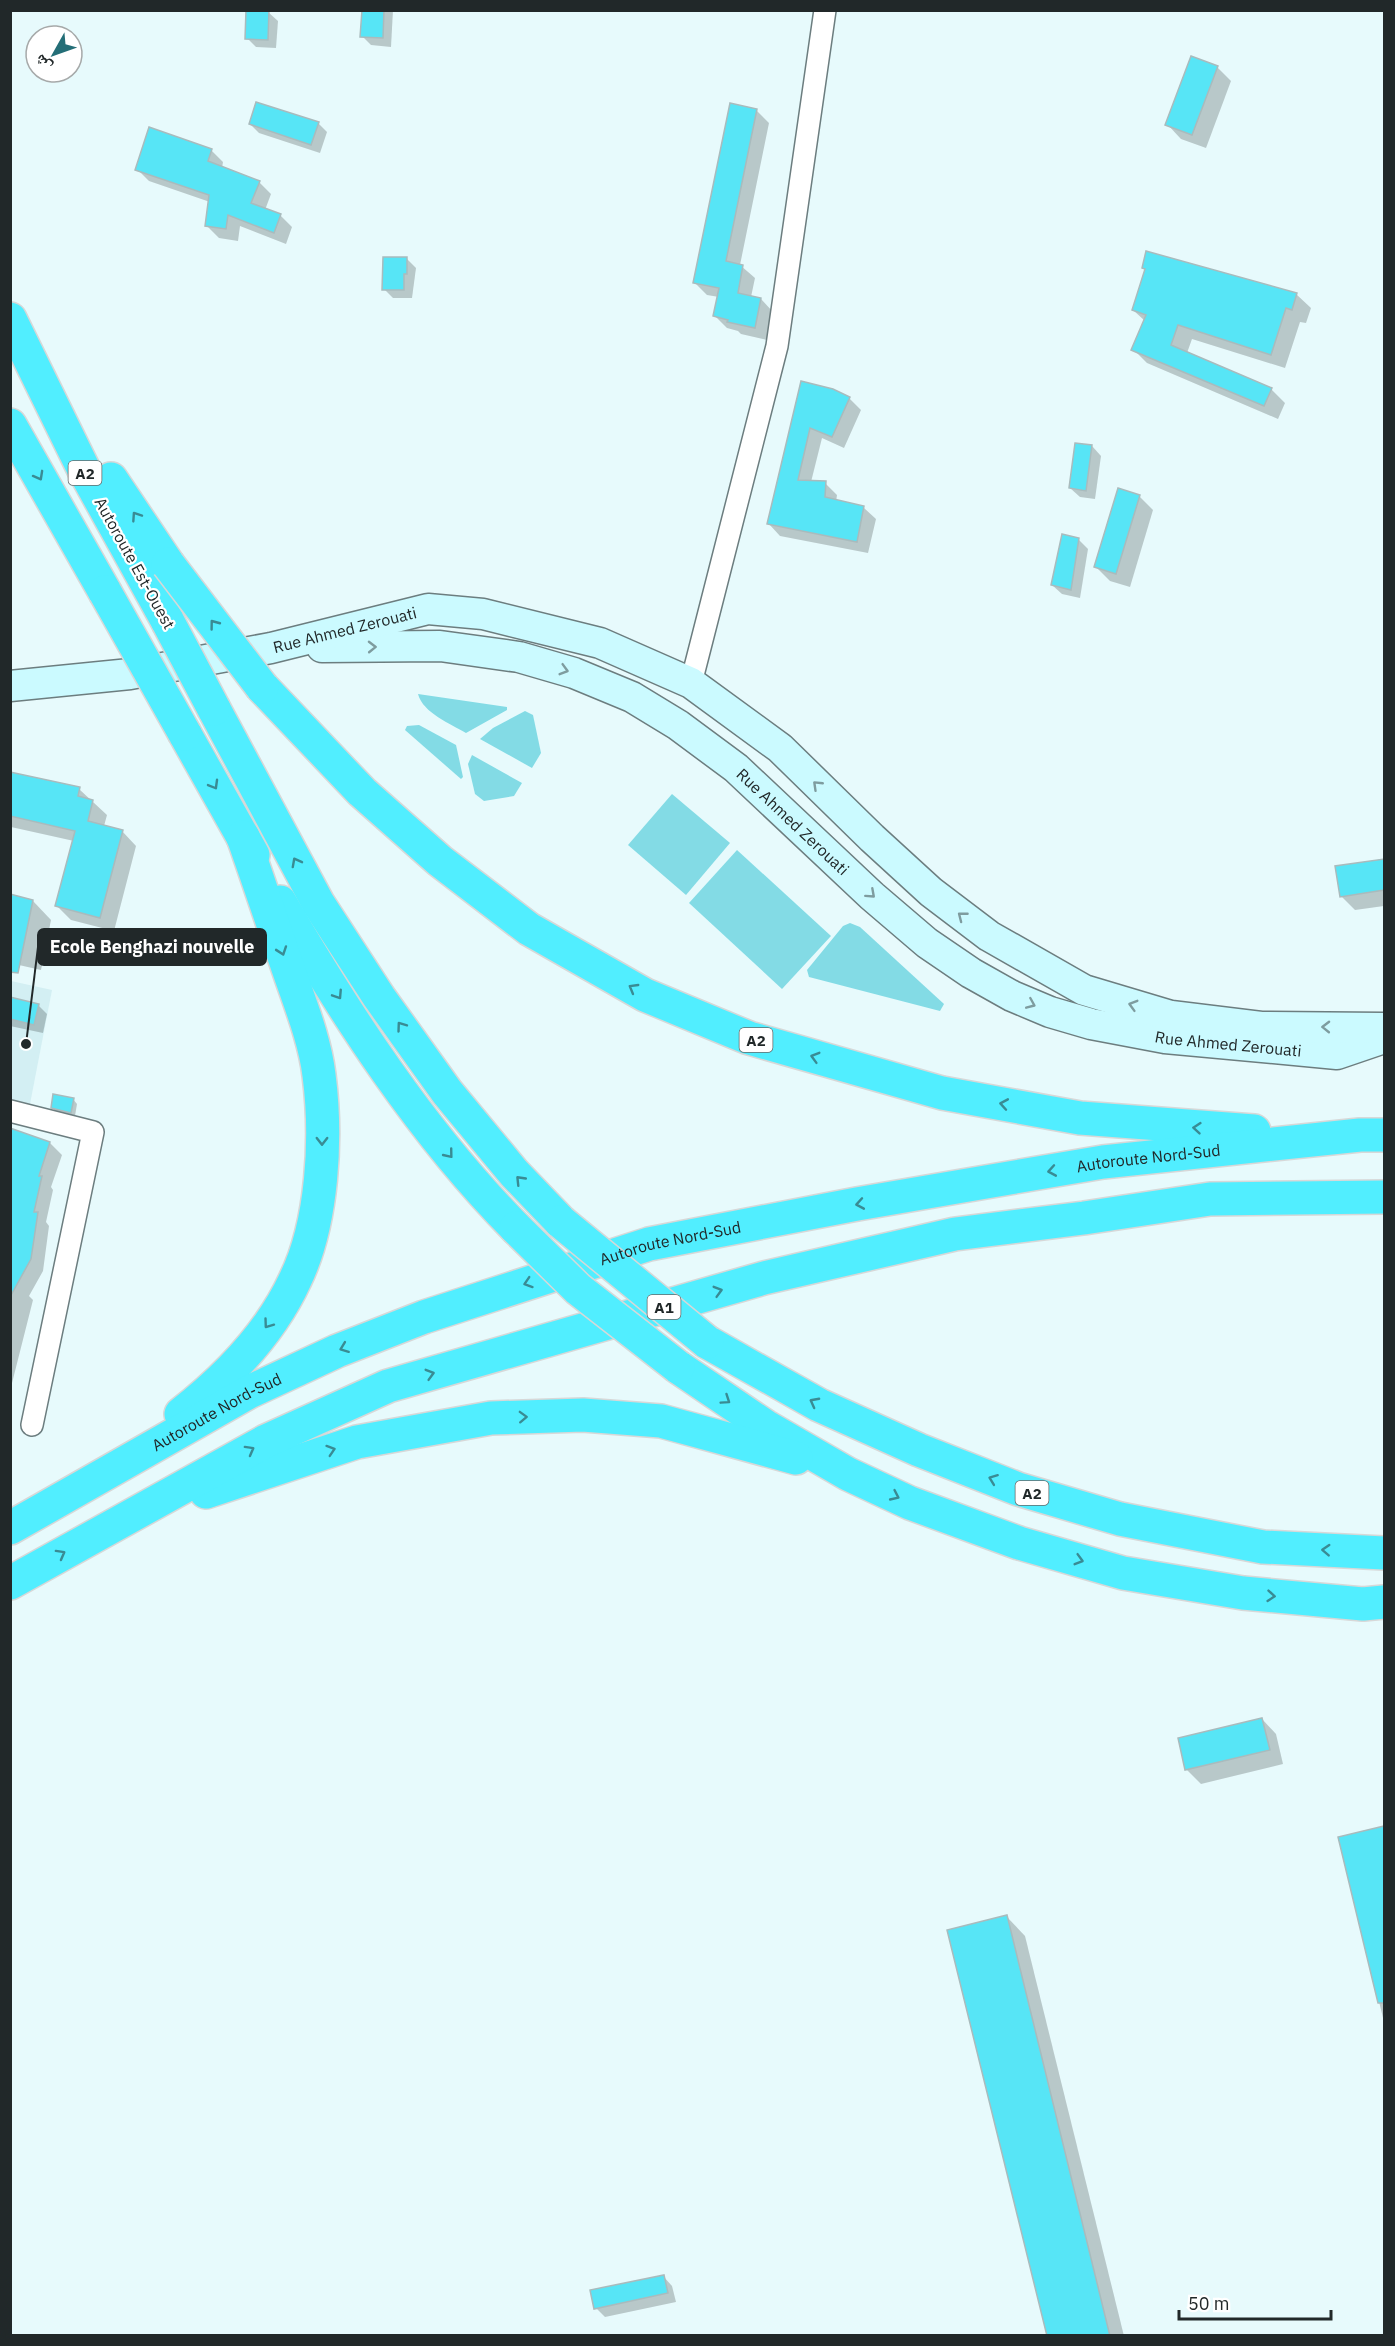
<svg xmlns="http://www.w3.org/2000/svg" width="1395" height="2346" font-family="'IBM Plex Sans','Noto Naskh Arabic',sans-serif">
  <rect width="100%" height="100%" fill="#e7fafc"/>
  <path fill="#d3eff3" d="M11 981 52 990 30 1104 11 1099Z"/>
  <g fill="#83dbe5">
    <path d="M418 694 507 707V710L466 733C451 724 423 713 418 694Z"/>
    <path d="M525 711 533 715 541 753 532 768 480 739 493 728Z"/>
    <path d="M419 725 456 745 463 777 461 779 405 730 407 726Z"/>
    <path d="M472 755 522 783 514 796 484 801 475 794 468 764Z"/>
    <path d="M672 794 730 843 686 895 628 845Z"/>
    <path d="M737 850 831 936 782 989 689 903Z"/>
    <path d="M850 923 860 927 944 1004 940 1011 809 977 807 970 843 926Z"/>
  </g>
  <g fill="#0003">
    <path d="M363 10H393L391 47 371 45 362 36Z"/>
    <path d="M268 12 278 21 276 48 256 47 247 38Z"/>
    <path d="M1217 67 1231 81 1206 148 1181 139 1167 124Z"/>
    <path d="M756 110 769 123 740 265 755 278 751 297 761 299 773 312 767 340 741 334 738 331 727 328 715 316 719 297 707 295 695 283Z"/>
    <path d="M318 123 327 132 320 153 259 133 250 124Z"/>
    <path d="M211 150 223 162 222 168 259 182 271 194 265 210 280 215 292 227 286 244 240 226 238 241 219 238 207 226 210 202 149 181 137 169Z"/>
    <path d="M407 259 416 268 412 298H393L384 289Z"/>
    <path d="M1143 268 1296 294 1311 308 1306 323 1300 322 1285 368 1192 339 1187 353 1271 389 1285 403 1278 419 1147 363 1133 349 1145 321 1133 310 1146 270Z"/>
    <path d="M802 383 849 398 861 410 844 448 822 438 811 482 825 483 837 495 836 502 864 508 876 519 868 553 780 536 769 524Z"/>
    <path d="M1092 446 1101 456 1095 499 1080 497 1070 488Z"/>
    <path d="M1139 496 1153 510 1130 587 1110 581 1096 567Z"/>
    <path d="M1078 539 1088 549 1080 598 1062 594 1052 585Z"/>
    <path d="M10 771 14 775 79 789 107 815 104 826 122 831 136 846 114 931 71 920 57 906 74 841 11 827 10 831Z"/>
    <path d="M1384 860V906L1355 910 1341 896 1337 867Z"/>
    <path d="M33 901 51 920 41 970 10 963Z"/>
    <path d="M10 999 38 1005 47 1014 43 1033 10 1026Z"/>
    <path d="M73 1099 77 1104 75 1116 57 1112 52 1108Z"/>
    <path d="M10 1129 50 1143 62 1155 51 1187 53 1190 46 1222 49 1226 43 1271 29 1296 33 1300 10 1391Z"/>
    <path d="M1262 1719 1276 1734 1283 1764 1201 1784 1187 1770 1179 1739Z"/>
    <path d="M1384 1828V2022L1339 1838Z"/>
    <path d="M1007 1917 1025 1936 1124 2336H1049Z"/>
    <path d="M663 2276 672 2286 676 2302 605 2317 596 2308Z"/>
  </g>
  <g fill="#57e5f6" stroke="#a9bbbd" stroke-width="1.5">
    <path d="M246 10H269L268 40 245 39Z"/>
    <path d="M362 10H384L383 38 360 37Z"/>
    <path d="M1191 56 1218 66 1192 135 1165 125Z"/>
    <path d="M256 102 319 122 311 145 249 124Z"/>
    <path d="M730 103 757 109 726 261 743 265 738 293 761 298 755 328 727 322 728 320 713 316 719 288 693 283Z"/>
    <path d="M149 127 212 149 208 161 260 181 251 203 281 214 274 233 228 215 226 229 205 226 209 195 135 170Z"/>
    <path d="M1146 251 1297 293 1292 310 1286 308 1271 355 1178 325 1171 345 1272 388 1264 406 1131 350 1146 315 1132 310 1145 269 1142 268Z"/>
    <path d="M383 257H407V274H404V290H382Z"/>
    <path d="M801 381 833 389 850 397 832 437 810 428 798 480 826 481 825 497 864 506 857 542 767 524Z"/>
    <path d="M1075 443 1092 445 1086 491 1069 488Z"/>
    <path d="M1118 488 1140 495 1116 574 1094 567Z"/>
    <path d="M1062 534 1079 538 1071 590 1051 585Z"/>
    <path d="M10 772 80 787 78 796 93 800 88 821 123 830 100 918 55 906 75 831 10 816Z"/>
    <path d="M1384 859V890L1340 897 1335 866Z"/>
    <path d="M10 894 33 900 18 973 10 972Z"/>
    <path d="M10 997 39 1004 34 1025 10 1019Z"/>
    <path d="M53 1094 74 1098 71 1113 51 1108Z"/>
    <path d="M10 1128 50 1142 39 1176H42L34 1212H38L31 1259 10 1297Z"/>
    <path d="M1262 1718 1270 1750 1185 1770 1178 1738Z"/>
    <path d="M1384 1826V2003H1378L1338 1837Z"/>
    <path d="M1007 1915 1110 2336H1047L947 1930Z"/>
    <path d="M664 2275 668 2293 594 2309 590 2290Z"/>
  </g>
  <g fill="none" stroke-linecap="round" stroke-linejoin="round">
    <g stroke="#6c7d7f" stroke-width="24">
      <g id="street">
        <path d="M691 683 777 346 825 10"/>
        <path d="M10 1111 93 1132 32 1425"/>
      </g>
    </g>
    <g stroke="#6c7d7f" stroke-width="33">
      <g id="secondary">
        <path id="s1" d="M322 647 440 646 519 657 574 673 632 697 678 725 736 768 872 896 927 943 971 973 1012 996 1050 1012 1091 1024 1165 1038 1337 1054 1384 1038"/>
        <path id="s2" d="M10 686 130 674 271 648 428 609 483 614 600 643 691 683 780 748 872 838 931 892 989 936 1084 990 1171 1016 1261 1027 1384 1028"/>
      </g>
    </g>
    <g stroke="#d7d8d8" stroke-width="36">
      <g id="highway">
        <path d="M10 319 84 470 168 622"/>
        <path d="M10 425 105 592"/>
        <path d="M111 479 168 564"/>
        <path d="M262 687 362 792 440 861 529 929 645 995 749 1038 942 1093 1080 1118 1254 1131"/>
        <path d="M214 709 318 903 379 997 447 1092 514 1173 561 1222"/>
        <path d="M185 734 253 855"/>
        <path d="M280 902C347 1017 422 1133 516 1228"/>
        <path d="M707 1342 819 1405 919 1450 1018 1489 1120 1519 1263 1547 1384 1553"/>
        <path d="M678 1367 765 1426 848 1474 910 1503 1019 1543 1123 1573 1243 1593 1363 1604 1384 1602"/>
        <path d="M181 1414C227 1378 270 1334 295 1280 323 1223 327 1137 319 1075 315 1041 301 1006 290 974 274 928 259 882 243 837"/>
        <path d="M206 1492 357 1442 491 1418 583 1415 661 1421 796 1458"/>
        <path id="s3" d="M10 1528 249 1392 337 1351 424 1317 649 1244 857 1204 1103 1162 1360 1135H1384"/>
        <path d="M10 1583 266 1441 388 1386 764 1278 955 1234 1084 1218 1210 1199 1384 1197"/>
      </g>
    </g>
    <use href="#street" stroke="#fff" stroke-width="21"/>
    <use href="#secondary" stroke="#cbfaff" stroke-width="30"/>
    <use href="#highway" stroke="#51eeff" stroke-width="33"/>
    <g stroke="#d7d8d8" stroke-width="36" stroke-linecap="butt">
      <g id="highway-bridge">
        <path d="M168 564 262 687"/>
        <path d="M105 592 185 734"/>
        <path d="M168 622 214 709"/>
        <path d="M561 1222 707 1342"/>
        <path d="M516 1228 578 1289 678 1367"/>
      </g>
    </g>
    <use href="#highway-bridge" stroke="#51eeff" stroke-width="33"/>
  </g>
  <defs><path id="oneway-chevron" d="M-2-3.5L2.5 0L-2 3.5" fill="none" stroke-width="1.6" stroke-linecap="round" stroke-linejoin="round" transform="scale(1.5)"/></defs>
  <g stroke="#398b94">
    <use href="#oneway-chevron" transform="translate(39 476) rotate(61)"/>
    <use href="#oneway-chevron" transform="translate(136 516) rotate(-124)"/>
    <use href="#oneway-chevron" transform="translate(214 624) rotate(-127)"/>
    <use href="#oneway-chevron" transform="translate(214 785) rotate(60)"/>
    <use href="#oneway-chevron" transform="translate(296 862) rotate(-118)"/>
    <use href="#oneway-chevron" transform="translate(282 951) rotate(71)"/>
    <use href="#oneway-chevron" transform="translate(633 988) rotate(-150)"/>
    <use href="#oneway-chevron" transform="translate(338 995) rotate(57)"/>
    <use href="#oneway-chevron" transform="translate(401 1026) rotate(-126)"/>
    <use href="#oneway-chevron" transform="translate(815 1057) rotate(-164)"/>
    <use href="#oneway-chevron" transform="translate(1004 1104) rotate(-170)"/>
    <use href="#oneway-chevron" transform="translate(1197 1128) rotate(-175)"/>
    <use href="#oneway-chevron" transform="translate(322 1141) rotate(90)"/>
    <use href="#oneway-chevron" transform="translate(449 1154) rotate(51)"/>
    <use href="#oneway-chevron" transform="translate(1052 1171) rotate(170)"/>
    <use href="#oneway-chevron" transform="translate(520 1180) rotate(-134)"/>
    <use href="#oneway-chevron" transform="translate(860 1204) rotate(170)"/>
    <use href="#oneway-chevron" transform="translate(528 1283) rotate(162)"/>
    <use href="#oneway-chevron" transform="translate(718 1291) rotate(-16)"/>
    <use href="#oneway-chevron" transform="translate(268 1324) rotate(126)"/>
    <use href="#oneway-chevron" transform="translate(344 1348) rotate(159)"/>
    <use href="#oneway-chevron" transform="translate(430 1374) rotate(-16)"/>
    <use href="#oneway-chevron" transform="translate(726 1400) rotate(34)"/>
    <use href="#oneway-chevron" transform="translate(814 1402) rotate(-152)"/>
    <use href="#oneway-chevron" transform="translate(523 1417) rotate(-2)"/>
    <use href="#oneway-chevron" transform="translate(250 1450) rotate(-29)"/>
    <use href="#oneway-chevron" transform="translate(331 1450) rotate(-18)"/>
    <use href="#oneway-chevron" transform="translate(993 1479) rotate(-159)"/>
    <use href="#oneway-chevron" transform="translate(895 1496) rotate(25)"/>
    <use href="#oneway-chevron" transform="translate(1326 1550) rotate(-177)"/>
    <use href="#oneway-chevron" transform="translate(61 1554) rotate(-29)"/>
    <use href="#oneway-chevron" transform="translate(1079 1560) rotate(16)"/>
    <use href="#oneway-chevron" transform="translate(1271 1596) rotate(5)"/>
  </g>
  <g stroke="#7e9c9f">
    <use href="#oneway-chevron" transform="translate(372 647) rotate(-1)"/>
    <use href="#oneway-chevron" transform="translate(564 670) rotate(16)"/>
    <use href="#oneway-chevron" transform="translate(817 785) rotate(-136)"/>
    <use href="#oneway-chevron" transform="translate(871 894) rotate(42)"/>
    <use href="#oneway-chevron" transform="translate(962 916) rotate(-142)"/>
    <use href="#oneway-chevron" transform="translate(1031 1004) rotate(23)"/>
    <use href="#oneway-chevron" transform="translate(1133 1005) rotate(-164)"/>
    <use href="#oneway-chevron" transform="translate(1326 1027) rotate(-179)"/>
  </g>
  <g text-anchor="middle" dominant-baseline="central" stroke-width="4.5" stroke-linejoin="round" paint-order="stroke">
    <g fill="#fff" stroke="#646869" stroke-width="1.5">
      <rect x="68.5" y="461" width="33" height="24" rx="4.5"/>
      <rect x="739.5" y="1028" width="33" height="24" rx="4.5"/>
      <rect x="647.5" y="1295" width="33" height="24" rx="4.5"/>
      <rect x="1015.5" y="1481" width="33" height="24" rx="4.5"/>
    </g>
    <g font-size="15" font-weight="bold" fill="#212829">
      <text x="85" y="473">A2</text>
      <text x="756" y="1040">A2</text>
      <text x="664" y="1307">A1</text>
      <text x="1032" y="1493">A2</text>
    </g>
    <g font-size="16" fill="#212829" stroke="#fff">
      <text transform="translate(135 563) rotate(61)">Autoroute Est-Ouest</text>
      <text stroke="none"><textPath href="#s2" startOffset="340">Rue Ahmed Zerouati</textPath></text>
      <text stroke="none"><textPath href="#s1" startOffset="522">Rue Ahmed Zerouati</textPath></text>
      <text stroke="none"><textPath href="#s1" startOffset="1026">Rue Ahmed Zerouati</textPath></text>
      <text stroke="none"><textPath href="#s3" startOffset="1209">Autoroute Nord-Sud</textPath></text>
      <text stroke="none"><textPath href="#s3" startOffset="723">Autoroute Nord-Sud</textPath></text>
      <text stroke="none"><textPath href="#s3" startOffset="237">Autoroute Nord-Sud</textPath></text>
    </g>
  </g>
  <path fill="none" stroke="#212829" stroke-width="2" d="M26 1044L38 947"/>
  <circle fill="#212829" stroke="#fff" stroke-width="2" cx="26" cy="1044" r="6"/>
  <rect fill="#212829" stroke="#212829" stroke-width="2" x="38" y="929" width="228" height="36" rx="6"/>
  <g font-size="18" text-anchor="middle" font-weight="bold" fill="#fff">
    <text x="152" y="953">Ecole Benghazi nouvelle</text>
  </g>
  <rect width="1395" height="2346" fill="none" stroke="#212829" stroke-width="24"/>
  <g transform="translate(54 54) rotate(230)"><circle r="28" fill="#ffffff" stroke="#a6a9a9" stroke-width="1.5"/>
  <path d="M0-4.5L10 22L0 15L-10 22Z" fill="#246e77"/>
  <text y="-9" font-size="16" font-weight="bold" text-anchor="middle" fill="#212829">ش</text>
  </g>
  <path d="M1179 2310v9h152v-9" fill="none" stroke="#212829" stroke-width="3"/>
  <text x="1188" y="2310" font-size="18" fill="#212829" stroke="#ffffff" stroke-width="4.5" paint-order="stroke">50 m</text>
</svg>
